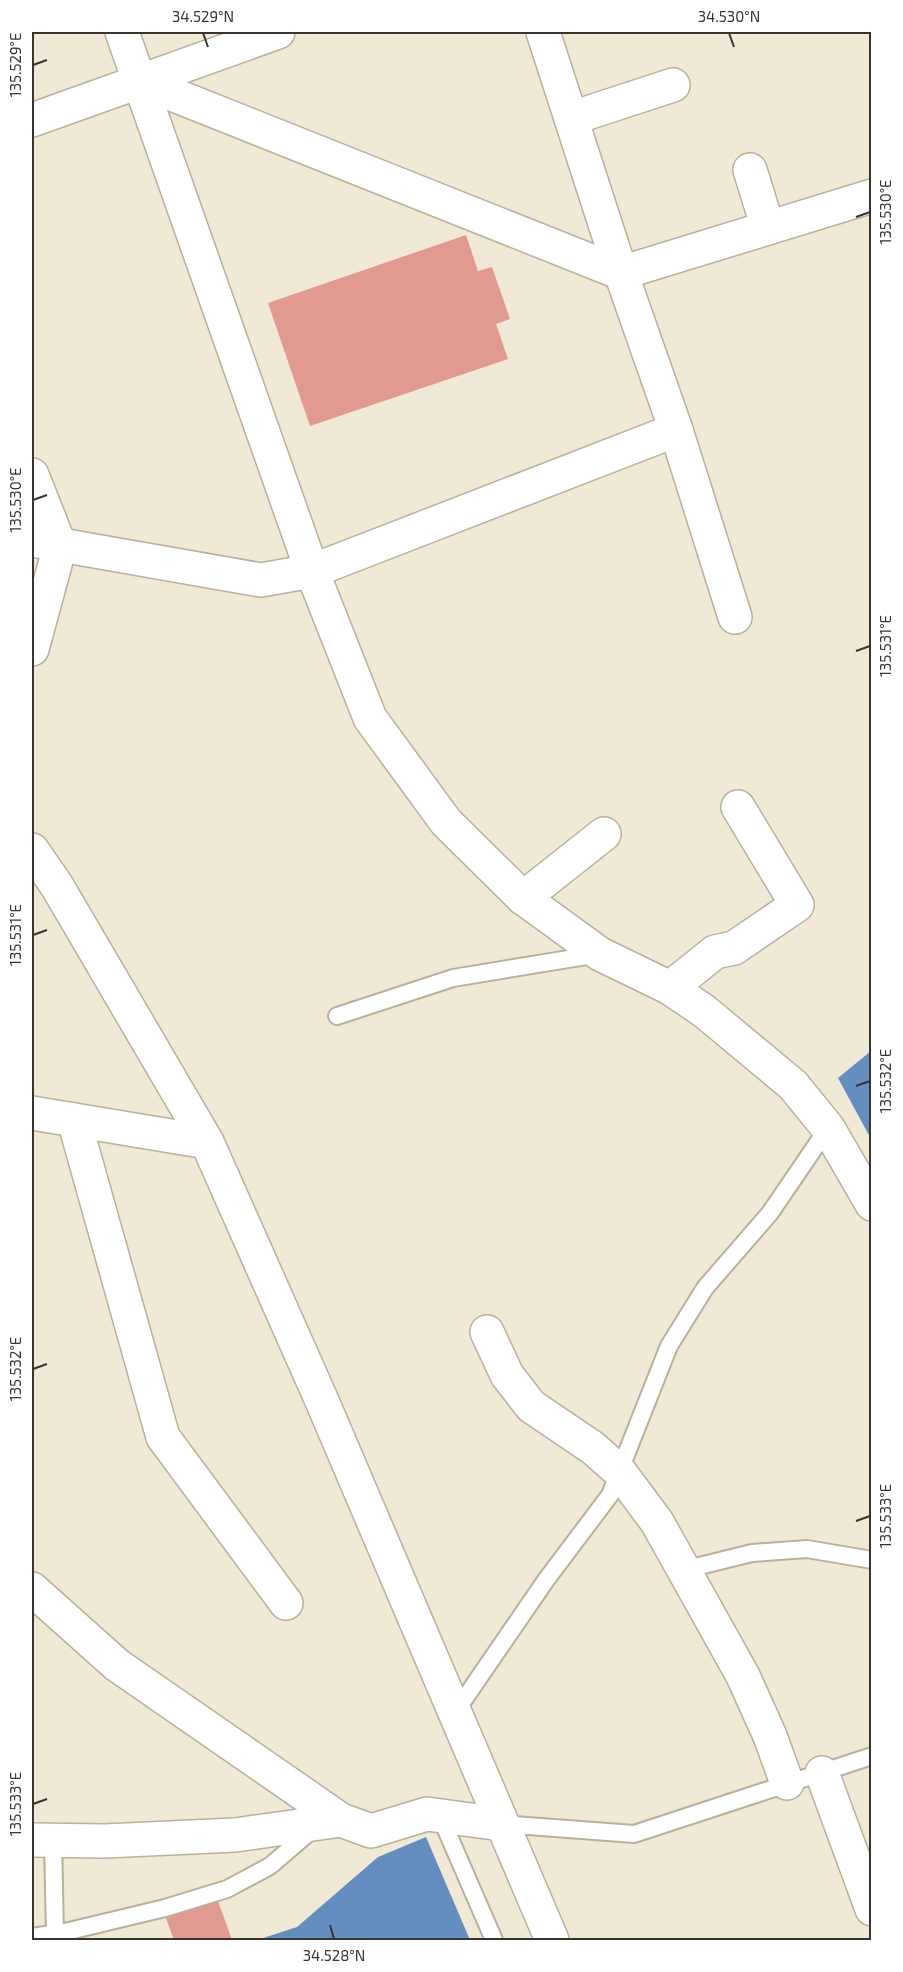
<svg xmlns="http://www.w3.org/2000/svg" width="903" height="1972" font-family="'Exo 2',sans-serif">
  <rect width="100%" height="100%" fill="#f0e9d5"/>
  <g fill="#658ec0">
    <path d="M871 1051V1139L838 1078Z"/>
    <path d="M426 1837 470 1940H257L297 1927 378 1857Z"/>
  </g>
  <g fill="#e19990">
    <path d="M466 235 478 271 492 267 510 319 496 324 508 359 310 426 268 303Z"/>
    <path d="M218 1901 232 1940H174L166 1918Z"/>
  </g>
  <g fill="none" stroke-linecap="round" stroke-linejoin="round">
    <g stroke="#b8b09d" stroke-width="20">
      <g id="service">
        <path d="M337 1016 453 978 599 954"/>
        <path d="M683 1570 752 1553 807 1549 872 1560"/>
        <path d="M454 1714 546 1580 610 1495 669 1346 705 1288 770 1213 828 1128"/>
        <path d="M441 1818 494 1940"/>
        <path d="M501 1824 634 1834 872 1756"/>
        <path d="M53 1841 55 1934"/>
        <path d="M32 1937 65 1932 165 1908 227 1889 270 1866 312 1830"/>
      </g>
    </g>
    <g stroke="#b8b09d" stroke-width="36">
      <g id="minor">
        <path d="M122 32 312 571 370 718 446 822 523 898 600 954 670 988 704 1011 793 1085 828 1128 872 1204"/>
        <path d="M543 32 621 273 676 430 735 617"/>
        <path d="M139 81 621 273 872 196"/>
        <path d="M572 118 673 85"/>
        <path d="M32 120 278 32"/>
        <path d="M750 170 768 228"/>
        <path d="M32 475 60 546 32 649"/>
        <path d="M32 540 261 580 312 571 676 430"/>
        <path d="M523 898 604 834"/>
        <path d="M670 988 715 952 734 948 797 905 738 807"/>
        <path d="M32 1113 207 1142"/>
        <path d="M74 1120 163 1437 286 1603"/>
        <path d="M487 1332 507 1375 531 1406 593 1448 619 1471 657 1522 743 1676 770 1736 787 1783"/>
        <path d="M32 1589 117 1665 341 1820 371 1831 427 1814 501 1824"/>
        <path d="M822 1773 872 1909"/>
        <path d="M32 1840 105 1841 235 1835 341 1820"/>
      </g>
    </g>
    <g stroke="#b8b09d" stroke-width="36">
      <path id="tertiary" d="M32 850 57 886 207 1142 322 1401 552 1940"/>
    </g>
    <use href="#service" stroke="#fff" stroke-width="16"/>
    <use href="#minor" stroke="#fff" stroke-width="33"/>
    <use href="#tertiary" stroke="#fff" stroke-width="33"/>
  </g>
  <path fill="none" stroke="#38352e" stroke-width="2" d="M203 33 208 47M729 33 734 47M33 65 47 60M856 217 870 212M33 500 47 495M856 651 870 646M33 935 47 930M856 1086 870 1081M33 1369 47 1364M856 1521 870 1516M33 1804 47 1799M330 1925 334 1939"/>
  <rect width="903" height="1972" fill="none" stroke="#ffffff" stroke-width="66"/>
  <rect x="33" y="33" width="837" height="1906" fill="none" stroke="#38352e" stroke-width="2"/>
  <g font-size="15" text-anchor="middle" fill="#38352e">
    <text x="203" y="22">34.529°N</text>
    <text x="729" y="22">34.530°N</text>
    <text transform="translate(16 65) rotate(-90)" y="5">135.529°E</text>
    <text transform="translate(886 212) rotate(-90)" y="5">135.530°E</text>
    <text transform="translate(16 500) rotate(-90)" y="5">135.530°E</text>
    <text transform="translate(886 646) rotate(-90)" y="5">135.531°E</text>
    <text transform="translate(16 935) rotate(-90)" y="5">135.531°E</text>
    <text transform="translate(886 1081) rotate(-90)" y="5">135.532°E</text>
    <text transform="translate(16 1369) rotate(-90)" y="5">135.532°E</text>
    <text transform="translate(886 1516) rotate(-90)" y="5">135.533°E</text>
    <text transform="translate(16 1804) rotate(-90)" y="5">135.533°E</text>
    <text x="334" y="1961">34.528°N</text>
  </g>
</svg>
